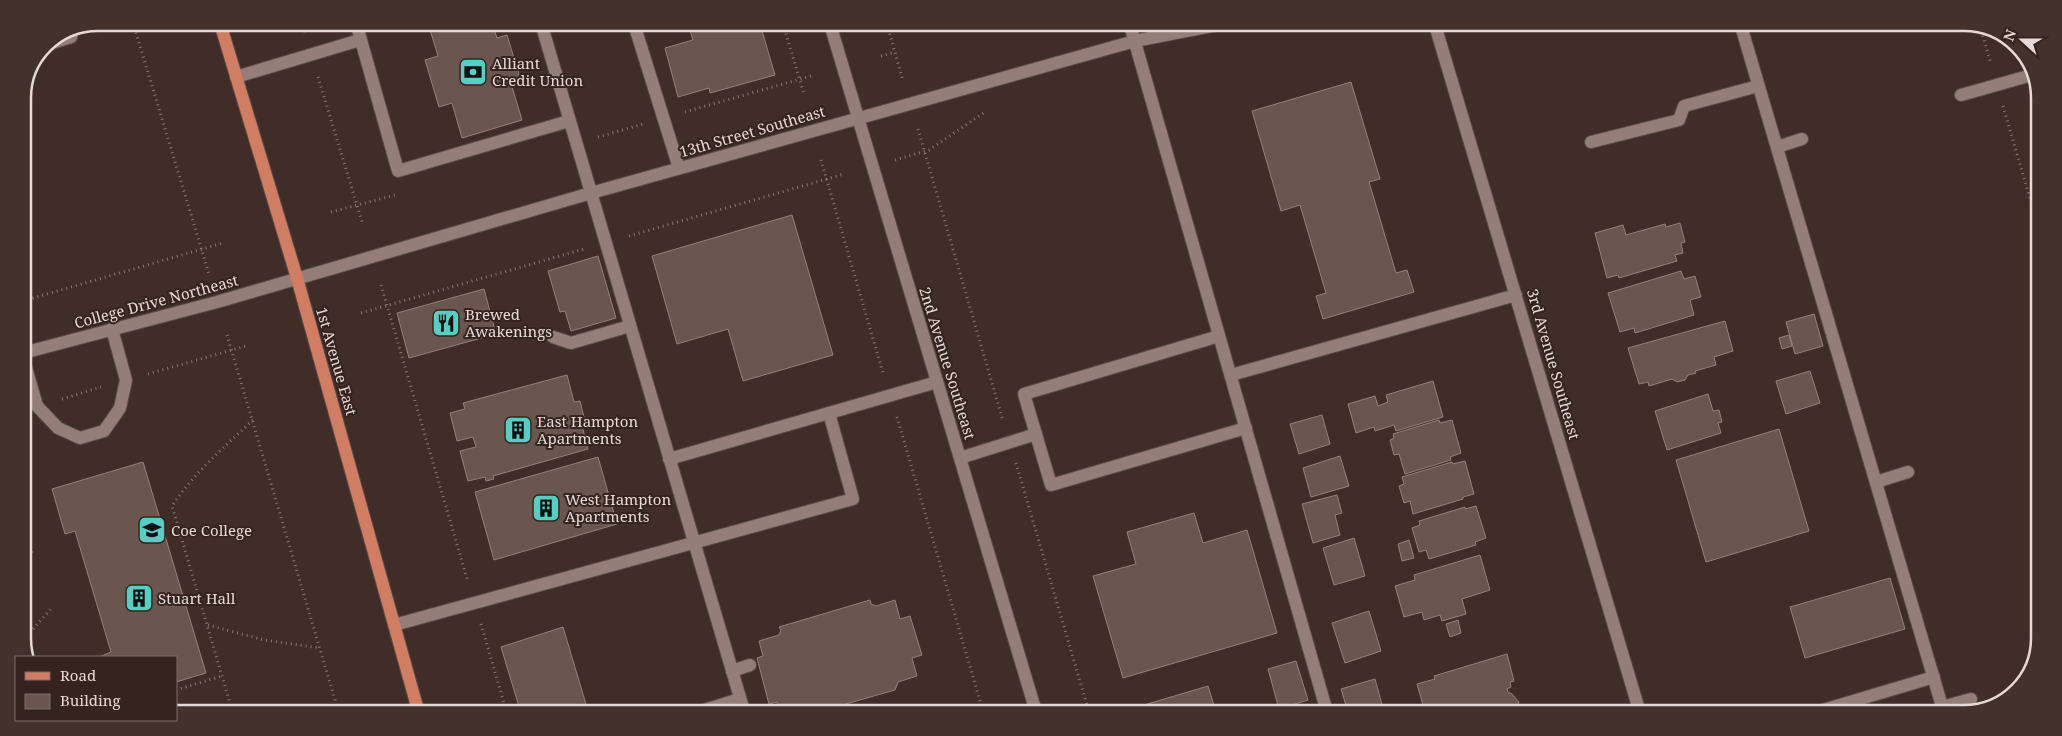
<svg xmlns="http://www.w3.org/2000/svg" width="2062" height="736" font-family="'Noto Serif',serif">
  <rect width="100%" height="100%" fill="#402d27"/>
  <g fill="#6b564f" stroke="#97817a">
    <path d="M428 23H492L497 38 507 35 522 84 512 87 522 120 462 138 452 103 439 107 425 60 438 56Z"/>
    <path d="M688 24H760L775 75 710 93 709 88 678 97 665 48 693 40Z"/>
    <path d="M1351 82 1380 179 1369 182 1396 273 1407 270 1414 292 1323 319 1316 296 1326 293 1300 205 1281 211 1252 111Z"/>
    <path d="M792 215 833 355 743 381 728 329 677 344 652 256Z"/>
    <path d="M1680 223 1685 242 1681 243 1683 253 1675 255 1677 261 1619 278 1618 275 1607 278 1595 233 1623 225 1626 235 1665 224 1666 227Z"/>
    <path d="M598 256 616 318 571 331 565 311 560 312 548 271Z"/>
    <path d="M1681 271 1684 279 1695 276 1701 297 1690 300 1694 315 1635 333 1634 328 1620 332 1608 293Z"/>
    <path d="M484 289 496 334 409 358 397 313Z"/>
    <path d="M1814 314 1823 346 1795 354 1786 322Z"/>
    <path d="M1725 321 1733 351 1714 357 1716 365 1695 371 1696 373 1688 375 1685 380 1677 382 1672 379 1649 386 1648 382 1639 384 1628 348Z"/>
    <path d="M1789 335 1792 346 1782 349 1779 338Z"/>
    <path d="M1810 371 1820 403 1786 414 1776 381Z"/>
    <path d="M567 375 574 402 580 401 585 421 581 422 588 449 493 476 494 479 486 481 485 477 468 481 460 451 476 447 473 437 457 441 450 413 465 409 463 403Z"/>
    <path d="M1433 381 1443 417 1396 431 1394 425 1375 431 1374 427 1356 433 1348 404 1375 396 1378 406 1388 402 1386 395Z"/>
    <path d="M1708 394 1713 411 1719 410 1722 422 1718 423 1721 433 1667 450 1655 411Z"/>
    <path d="M1322 415 1330 444 1299 454 1290 424Z"/>
    <path d="M1439 420 1440 423 1452 420 1461 453 1450 457 1451 460 1405 474 1399 454 1394 455 1390 440 1394 438 1393 434Z"/>
    <path d="M1779 429 1809 531 1706 562 1676 460Z"/>
    <path d="M1340 456 1349 486 1311 497 1303 468Z"/>
    <path d="M598 457 617 524 494 560 475 492Z"/>
    <path d="M1465 461 1474 494 1463 497V499L1413 514 1410 501 1404 503 1399 486 1404 484 1402 477 1452 462 1453 464Z"/>
    <path d="M143 462 206 673 176 682V657H99L111 652 75 531 65 534 52 489Z"/>
    <path d="M1337 495 1342 513 1335 515 1340 535 1313 543 1302 504Z"/>
    <path d="M1476 506 1486 538 1475 542 1476 545 1429 559 1426 550 1419 552 1412 528 1420 525 1419 521 1465 507V509Z"/>
    <path d="M1194 513 1203 543 1247 530 1277 633 1123 678 1093 576 1136 564 1127 532Z"/>
    <path d="M1354 538 1365 576 1334 585 1323 548Z"/>
    <path d="M1409 540 1414 558 1402 561 1398 544Z"/>
    <path d="M1480 555 1490 590 1462 599 1466 614 1442 621 1440 615 1424 620 1422 612 1404 617 1395 586 1415 580 1414 575Z"/>
    <path d="M1890 578 1905 629 1805 658 1790 607Z"/>
    <path d="M870 600 871 604 876 606 895 600 900 619 910 616 922 655 912 658 917 676 898 682 895 690 821 711H779L777 702 769 704 757 658 763 656 759 641 779 635 781 630 779 627Z"/>
    <path d="M1369 611 1381 651 1345 663 1332 623Z"/>
    <path d="M1458 620 1461 633 1450 637 1446 624Z"/>
    <path d="M563 627 588 711 520 710 501 647Z"/>
    <path d="M1507 654 1514 681 1510 682 1511 687 1507 689 1508 692 1512 694 1519 702 1516 712H1425L1417 684 1435 679 1434 676Z"/>
    <path d="M1296 661 1308 700 1279 709 1268 669Z"/>
    <path d="M1375 679 1384 712H1348L1341 689Z"/>
    <path d="M1208 686 1216 712H1134V708Z"/>
  </g>
  <g fill="none" stroke-linecap="round" stroke-linejoin="round">
    <g stroke="#5c4c47" stroke-width="14">
      <g id="lane">
        <path d="M367 23 357 26 398 171 569 121"/>
        <path d="M541 23 744 711"/>
        <path d="M634 24 679 168"/>
        <path d="M1130 25 1327 712"/>
        <path d="M1741 26 1944 713"/>
        <path d="M45 45 71 37 72 33"/>
        <path d="M236 77 360 40"/>
        <path d="M1961 95 2032 75"/>
        <path d="M1591 142 1679 120 1684 106 1758 86"/>
        <path d="M1777 147 1802 139"/>
        <path d="M1219 336 1024 394 1051 485 1246 428"/>
        <path d="M553 337 571 343 630 326"/>
        <path d="M23 357 37 406 58 428 80 438 104 431 120 408 126 380 112 329"/>
        <path d="M1231 375 1516 295"/>
        <path d="M960 458 1036 434"/>
        <path d="M669 459 937 382"/>
        <path d="M1876 482 1908 472"/>
        <path d="M394 625 853 499 829 413"/>
        <path d="M732 671 750 665"/>
        <path d="M1942 707 1971 699"/>
        <path d="M701 711 740 699"/>
        <path d="M1813 713 1934 677"/>
      </g>
    </g>
    <g stroke="#5c4c47" stroke-width="14">
      <path id="street" d="M830 24 1036 712"/>
    </g>
    <g stroke="#5c4c47" stroke-width="14">
      <g id="secondary">
        <path d="M1435 25 1640 713"/>
        <path d="M23 353 217 302 591 193 1135 41 1217 25"/>
      </g>
    </g>
    <g stroke="#5c4c47" stroke-width="14">
      <path id="primary" d="M220 23 297 278 418 710"/>
    </g>
    <g stroke="#8a7974" stroke-width="3" stroke-dasharray="1 4" stroke-linecap="butt">
      <path d="M133 23 209 274"/>
      <path d="M302 23 305 33"/>
      <path d="M783 24 804 94"/>
      <path d="M887 24 903 81"/>
      <path d="M1980 26 1991 64"/>
      <path d="M881 56 895 52"/>
      <path d="M318 77 363 225"/>
      <path d="M2003 106 2038 226"/>
      <path d="M685 112 811 76"/>
      <path d="M918 129 1003 421"/>
      <path d="M598 137 643 124"/>
      <path d="M821 160 883 373"/>
      <path d="M895 160 929 150 985 112"/>
      <path d="M331 212 395 195"/>
      <path d="M629 236 844 174"/>
      <path d="M381 285 468 582"/>
      <path d="M23 301 223 243"/>
      <path d="M361 313 584 249"/>
      <path d="M227 335 338 710"/>
      <path d="M148 374 246 346"/>
      <path d="M62 399 101 387"/>
      <path d="M897 417 983 711"/>
      <path d="M1016 463 1089 712"/>
      <path d="M23 523 33 556"/>
      <path d="M481 624 506 710"/>
      <path d="M208 625 264 640 320 648"/>
      <path d="M23 640 52 608"/>
      <path d="M176 690 222 676"/>
      <path d="M232 710 172 506C194 473 224 447 253 420"/>
    </g>
    <use href="#lane" stroke="#947e77" stroke-width="12"/>
    <use href="#street" stroke="#947e77" stroke-width="12"/>
    <use href="#secondary" stroke="#947e77" stroke-width="12"/>
    <use href="#primary" stroke="#d17d63" stroke-width="12"/>
  </g>
  <defs>
    <g id="bank-square" transform="scale(1.4375)"><rect x="-9" y="-9" width="18" height="18" rx="4" fill="#56cec4" stroke="#35231d"/><path d="M-6-4H6V4H-6ZM0-2.3a2.3 2.3 0 1 0 0 4.6a2.3 2.3 0 1 0 0-4.6Z" fill="#111"/></g>
    <g id="restaurant-square" transform="scale(1.4375)"><rect x="-9" y="-9" width="18" height="18" rx="4" fill="#56cec4" stroke="#35231d"/><path d="M-5-6h1v4h1v-4h1v4h1v-4h1v5L-1.5 .5V6h-2V.5L-5-1ZM5-6V6H3V1.5H1.5Q1.5-4 5-6Z" fill="#111"/></g>
    <g id="building-square" transform="scale(1.4375)"><rect x="-9" y="-9" width="18" height="18" rx="4" fill="#56cec4" stroke="#35231d"/><path d="M-4-6H4V6H1V3H-1V6H-4ZM-2.5-4.3h1.7v1.8h-1.7ZM.8-4.3h1.7v1.8H.8ZM-2.5-1h1.7V.8h-1.7ZM.8-1h1.7V.8H.8Z" fill="#111"/></g>
    <g id="university-square" transform="scale(1.4375)"><rect x="-9" y="-9" width="18" height="18" rx="4" fill="#56cec4" stroke="#35231d"/><path d="M0-5L7-2L0 1L-7-2ZM-4 1L0 2.5L4 1V4Q0 6-4 4Z" fill="#111"/></g>
  </defs>
  <g fill-rule="evenodd">
    <use href="#bank-square" x="473" y="72"/>
    <use href="#restaurant-square" x="446" y="323"/>
    <use href="#building-square" x="518" y="430"/>
    <use href="#building-square" x="546" y="508"/>
    <use href="#university-square" x="152" y="530"/>
    <use href="#building-square" x="139" y="598"/>
  </g>
  <g text-anchor="middle" dominant-baseline="central" stroke-width="4" stroke-linejoin="round" paint-order="stroke">
    <g font-size="15" fill="#e7dad6" stroke="#35231d" text-anchor="start">
      <text x="492" y="63">Alliant<tspan x="492" dy="17">Credit Union</tspan></text>
      <text x="465" y="314">Brewed<tspan x="465" dy="17">Awakenings</tspan></text>
      <text x="537" y="421">East Hampton<tspan x="537" dy="17">Apartments</tspan></text>
      <text x="565" y="499">West Hampton<tspan x="565" dy="17">Apartments</tspan></text>
      <text x="171" y="530">Coe College</text>
      <text x="158" y="598">Stuart Hall</text>
    </g>
    <g font-size="15" fill="#e7dad6" stroke="#35231d">
      <text transform="translate(752 131) rotate(-16)">13th Street Southeast</text>
      <text transform="translate(156 301) rotate(-15)">College Drive Northeast</text>
      <text transform="translate(337 361) rotate(74)">1st Avenue East</text>
      <text transform="translate(948 363) rotate(73)">2nd Avenue Southeast</text>
      <text transform="translate(1554 364) rotate(74)">3rd Avenue Southeast</text>
    </g>
  </g>
  <path d="M0 0H2062V736H0ZM98 31H1964A67 67 0 0 1 2031 98V638A67 67 0 0 1 1964 705H98A67 67 0 0 1 31 638V98A67 67 0 0 1 98 31Z" fill="#43322c" fill-rule="evenodd"/>
  <path fill="none" stroke="#e7dad6" stroke-width="2.5" d="M98 31H1964A67 67 0 0 1 2031 98V638A67 67 0 0 1 1964 705H98A67 67 0 0 1 31 638V98A67 67 0 0 1 98 31Z"/>
  <rect x="15" y="656" width="162" height="65" fill="#35231d" stroke="#7c6c67"/>
  <rect x="25" y="672" width="25" height="8" fill="#d17d63" stroke="#7c6c67"/>
  <text x="60" y="681" font-size="15" fill="#e7dad6">Road</text>
  <rect x="25" y="694" width="25" height="15" fill="#6b564f" stroke="#7c6c67"/>
  <text x="60" y="706" font-size="15" fill="#e7dad6">Building</text>
  <g transform="translate(2022 40) rotate(291)" stroke="#35231d" stroke-width="4" paint-order="stroke">
  <path d="M0-4L9 19L0 12L-9 19Z" fill="#e7dad6"/>
  <text y="-8" font-size="14" font-weight="bold" text-anchor="middle" fill="#e7dad6">N</text>
  </g>
</svg>
